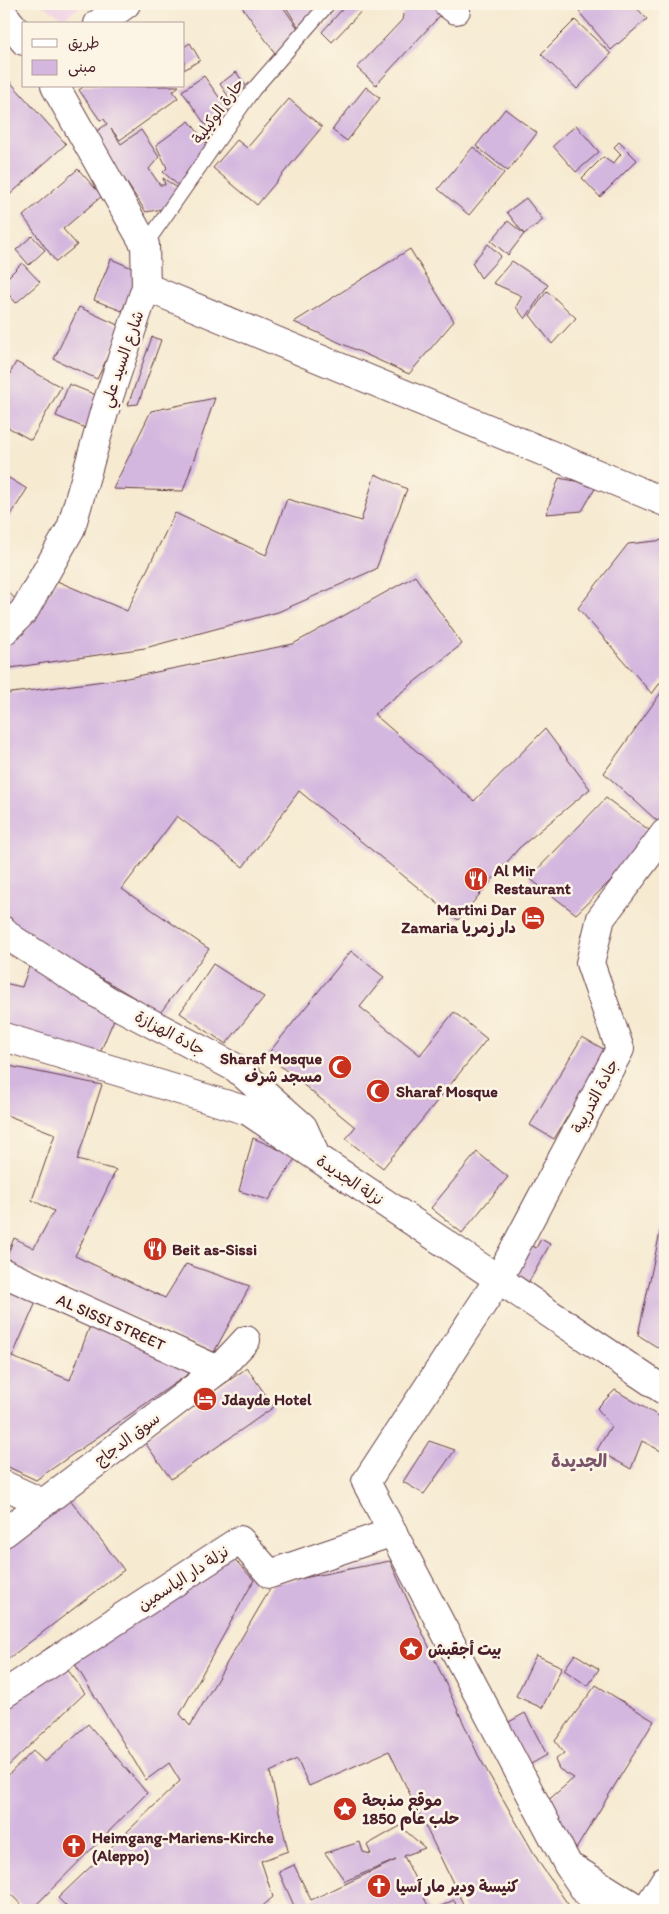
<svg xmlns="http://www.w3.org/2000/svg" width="669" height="1914" font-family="Itim,'Playpen Sans Arabic',sans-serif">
  <rect width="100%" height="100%" fill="#fcf5e5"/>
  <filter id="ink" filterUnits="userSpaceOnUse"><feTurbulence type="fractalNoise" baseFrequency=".02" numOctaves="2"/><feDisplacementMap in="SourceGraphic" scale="10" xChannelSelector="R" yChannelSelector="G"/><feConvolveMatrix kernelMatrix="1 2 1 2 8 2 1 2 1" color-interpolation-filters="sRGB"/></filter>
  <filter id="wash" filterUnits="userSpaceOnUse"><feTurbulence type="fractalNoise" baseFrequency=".0096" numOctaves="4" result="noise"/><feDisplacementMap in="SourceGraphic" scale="20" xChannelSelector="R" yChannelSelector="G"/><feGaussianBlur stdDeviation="1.12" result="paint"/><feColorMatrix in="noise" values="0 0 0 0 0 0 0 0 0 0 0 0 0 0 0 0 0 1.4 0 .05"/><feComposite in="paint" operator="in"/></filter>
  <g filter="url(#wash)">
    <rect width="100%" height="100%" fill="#f6ead1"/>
    <path fill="#f0d0e5" d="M41 4H84L63 18Z"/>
    <g id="blocks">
      <g fill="#d4b7df">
        <path d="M240 4H281L302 34 275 53Z"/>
        <path d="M284 4H319L299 28Z"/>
        <path d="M347 4H368L332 42 322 32Z"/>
        <path d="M397 4H442L447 8 376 85 357 68 402 20 404 10Z"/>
        <path d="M589 4H633L647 19 611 50 579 12Z"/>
        <path d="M575 20 611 54 577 89 541 54Z"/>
        <path d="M190 43 200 60 184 70V47Z"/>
        <path d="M236 72 249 90 232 102 220 84Z"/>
        <path d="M4 75 66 144 4 200V167L8 163 4 158Z"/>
        <path d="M204 76 231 114 209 130 182 91Z"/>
        <path d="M84 86H179L173 91 178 98 120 140 111 129 121 144 141 130 159 157 149 169 160 185H165L163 178 180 190 168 208 146 212 94 133 107 124 104 119 100 120 79 90Z"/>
        <path d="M366 87 380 98 347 141 332 130Z"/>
        <path d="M289 99 322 127 257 205 213 168 237 140 247 148Z"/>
        <path d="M505 109 537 133 508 171 476 146Z"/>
        <path d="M189 121 209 146 179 186 163 172 167 168 156 145Z"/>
        <path d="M576 125 599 152 576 172 553 146Z"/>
        <path d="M619 142 637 160 600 197 582 178 603 157 613 164 621 154 614 147Z"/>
        <path d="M473 147 504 173 469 215 438 189Z"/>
        <path d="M78 169 102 196 63 229 77 245 56 262 23 216Z"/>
        <path d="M526 198 543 220 524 234 507 212Z"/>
        <path d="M508 221 524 234 508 255 491 241Z"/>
        <path d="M32 236 45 250 29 265 16 250Z"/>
        <path d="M488 244 501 256 481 278 472 263Z"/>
        <path d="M410 249 454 321 409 374 294 322Z"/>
        <path d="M111 259 139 271 122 311 94 300Z"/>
        <path d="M512 261 548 285 525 319 516 307 522 296 493 283Z"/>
        <path d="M22 263 40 282 16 303 4 289V281Z"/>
        <path d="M547 291 576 318 552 344 530 315Z"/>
        <path d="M79 307 122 327 97 379 54 359Z"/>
        <path d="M152 337 161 340 138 404 128 405Z"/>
        <path d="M16 362 61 387 31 440 4 425V385Z"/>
        <path d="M69 384 101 397 88 429 56 416Z"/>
        <path d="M215 398 183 491 113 489 151 411Z"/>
        <path d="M375 474 407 489 376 569 278 612 145 648 4 669V649L23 634 57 581 127 611 175 513 266 555 287 499 361 521Z"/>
        <path d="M4 475 27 489 4 526Z"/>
        <path d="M559 478 597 485 582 511 546 514Z"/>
        <path d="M665 540V676L652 694 578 608 628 544Z"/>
        <path d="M415 576 462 644 374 714 474 801 545 729 590 789 519 848 458 920 299 791 243 867 177 816 122 889 209 949 160 1013 19 929 4 913V694L127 678 293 644Z"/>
        <path d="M4 587 17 601 4 615Z"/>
        <path d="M665 687V828L604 773Z"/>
        <path d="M606 798 657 836 576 914 529 878Z"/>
        <path d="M351 951 384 977 360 1007 420 1055 454 1012 487 1039 383 1168 346 1139 355 1127 267 1055Z"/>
        <path d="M30 964 115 1017 99 1055 4 1025V983L22 987Z"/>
        <path d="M213 964 264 997 226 1044 180 1013Z"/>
        <path d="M582 1037 607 1051 554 1139 530 1125Z"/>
        <path d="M4 1065 102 1085 77 1160 116 1170 75 1256 165 1298 186 1264 250 1286 214 1352 5 1261 14 1238 34 1248 54 1211 32 1200 55 1134 4 1114Z"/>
        <path d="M253 1138 296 1157 269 1200 239 1191Z"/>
        <path d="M477 1152 508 1177 462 1233 431 1208Z"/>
        <path d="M664 1214H665V1352L638 1335Z"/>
        <path d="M541 1239 550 1244 529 1282 516 1275 524 1241 536 1248Z"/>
        <path d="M4 1288 37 1300 12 1357 70 1380 91 1323 191 1372 36 1480 4 1465Z"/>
        <path d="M247 1368 274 1407 171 1479 143 1440Z"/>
        <path d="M615 1390 665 1420V1453L642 1441 631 1469 597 1450 611 1426 597 1408Z"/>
        <path d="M429 1441 455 1450 424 1494 403 1482Z"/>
        <path d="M69 1498 124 1570 4 1662V1548Z"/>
        <path d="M222 1546 254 1580 180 1714 190 1726 273 1584 390 1561 478 1755 540 1864 572 1910H466L389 1751 309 1786 297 1759 270 1772 288 1851 261 1861 273 1897 258 1910H70L58 1898 180 1781 169 1763 146 1780 67 1651Z"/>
        <path d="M50 1646 85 1693 4 1770V1681Z"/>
        <path d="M575 1654 599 1669 588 1686 564 1670Z"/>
        <path d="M536 1655 562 1667 542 1708 516 1696Z"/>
        <path d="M596 1685 654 1721 576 1849 545 1803 574 1778 559 1769 555 1760 564 1753 555 1741Z"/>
        <path d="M525 1713 547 1755 522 1769 500 1727Z"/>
        <path d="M88 1724 147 1793 31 1910H26L4 1887V1779L33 1751 45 1762Z"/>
        <path d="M400 1826 425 1848 404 1856 430 1910H291L295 1908 279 1872 294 1865 311 1900 396 1860 345 1881 325 1853 360 1842 363 1852 371 1854 367 1845Z"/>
        <path d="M454 1900 458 1910H433Z"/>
      </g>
    </g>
  </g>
  <g filter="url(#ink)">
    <use href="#blocks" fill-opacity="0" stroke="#643d44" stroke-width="1"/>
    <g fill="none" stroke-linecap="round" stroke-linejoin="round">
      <g stroke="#643d44" stroke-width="16">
        <path id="lane" d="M145 245 253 90 328 4"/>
      </g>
      <g stroke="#643d44" stroke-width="30">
        <g id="street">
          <path d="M448 4 456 10"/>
          <path d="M4 15 24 41"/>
          <path d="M98 24 126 4"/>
          <path d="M146 287 665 502"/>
          <path d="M4 631 24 611 71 528 105 409 146 287 145 245 55 86"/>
          <path d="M4 931 11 938 109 1001 236 1068 303 1127 313 1149"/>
          <path d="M4 1037 248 1111 665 1391"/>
          <path d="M4 1273 218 1370"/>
          <path d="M4 1485 43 1503"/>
          <path d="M4 1533 218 1370 246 1340"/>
          <path d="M4 1694 240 1540 270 1574 393 1532"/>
          <path d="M576 1870 640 1910"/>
          <path d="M598 1910 568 1865 366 1482 498 1280 620 1049 590 963 601 918 665 833"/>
          <path d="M646 1910 665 1880"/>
        </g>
      </g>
      <use href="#lane" stroke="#fff" stroke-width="14"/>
      <use href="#street" stroke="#fff" stroke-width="28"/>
    </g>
  </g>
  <defs>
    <g id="restaurant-disc" transform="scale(1.25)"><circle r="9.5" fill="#c8321e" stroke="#fcf5e5"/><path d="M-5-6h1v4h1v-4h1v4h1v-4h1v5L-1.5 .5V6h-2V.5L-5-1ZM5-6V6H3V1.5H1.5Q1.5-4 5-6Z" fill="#fff"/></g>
    <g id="hotel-disc" transform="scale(1.25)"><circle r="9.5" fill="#c8321e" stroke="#fcf5e5"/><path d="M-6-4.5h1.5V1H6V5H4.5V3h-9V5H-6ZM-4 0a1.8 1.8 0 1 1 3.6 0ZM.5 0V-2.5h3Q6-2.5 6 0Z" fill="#fff"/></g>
    <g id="mosque-disc" transform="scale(1.25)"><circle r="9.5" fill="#c8321e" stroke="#fcf5e5"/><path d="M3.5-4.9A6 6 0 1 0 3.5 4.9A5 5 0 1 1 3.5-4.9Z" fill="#fff"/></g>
    <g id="sight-disc" transform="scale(1.25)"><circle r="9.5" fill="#c8321e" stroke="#fcf5e5"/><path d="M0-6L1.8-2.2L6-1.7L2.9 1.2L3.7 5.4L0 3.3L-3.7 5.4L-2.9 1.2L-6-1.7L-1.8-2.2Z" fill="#fff"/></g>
    <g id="church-disc" transform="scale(1.25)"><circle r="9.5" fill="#c8321e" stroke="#fcf5e5"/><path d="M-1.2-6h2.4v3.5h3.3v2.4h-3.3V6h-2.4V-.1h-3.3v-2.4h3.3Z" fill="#fff"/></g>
  </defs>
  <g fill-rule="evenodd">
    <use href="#restaurant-disc" x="476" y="879"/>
    <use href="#hotel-disc" x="533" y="918"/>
    <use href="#mosque-disc" x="340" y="1067"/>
    <use href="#mosque-disc" x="378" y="1091"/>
    <use href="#restaurant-disc" x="155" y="1249"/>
    <use href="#hotel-disc" x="205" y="1399"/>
    <use href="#sight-disc" x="411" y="1649"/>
    <use href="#sight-disc" x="345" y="1809"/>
    <use href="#church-disc" x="74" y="1846"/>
    <use href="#church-disc" x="379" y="1886"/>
  </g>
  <g text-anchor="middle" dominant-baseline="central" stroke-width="5" stroke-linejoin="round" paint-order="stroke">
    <g font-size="16" fill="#4a1f2b" stroke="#fcf5e5">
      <text transform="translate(218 111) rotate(-54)">حارة الوكيلية</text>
      <text transform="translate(122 359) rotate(-71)">شارع السيد علي</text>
      <text transform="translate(170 1033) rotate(28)">جادة الهزازة</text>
      <text transform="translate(595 1096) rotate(-62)">جادة التدريبة</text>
      <text transform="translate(350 1180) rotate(34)">نزلة الجديدة</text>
      <text transform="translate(111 1322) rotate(24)">AL SISSI STREET</text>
      <text transform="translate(127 1439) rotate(-37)">سوق الدجاج</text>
      <text transform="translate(183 1578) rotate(-33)">نزلة دار الياسمين</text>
    </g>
    <g font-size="16" font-weight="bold" fill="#4a1f2b" stroke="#fcf5e5" text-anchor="start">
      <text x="494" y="870">Al Mir<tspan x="494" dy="18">Restaurant</tspan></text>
      <text x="516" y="909" text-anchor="end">Martini Dar<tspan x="516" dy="18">Zamaria دار زمريا</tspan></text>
      <text x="322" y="1058" text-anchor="end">Sharaf Mosque<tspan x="322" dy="18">مسجد شرف</tspan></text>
      <text x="396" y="1091">Sharaf Mosque</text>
      <text x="172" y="1249">Beit as-Sissi</text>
      <text x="222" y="1399">Jdayde Hotel</text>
      <text x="428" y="1649">بيت أجقبش</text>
      <text x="362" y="1800">موقع مذبحة<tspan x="362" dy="18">حلب عام 1850</tspan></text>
      <text x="92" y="1837">Heimgang-Mariens-Kirche<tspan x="92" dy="18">(Aleppo)</tspan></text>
      <text x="396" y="1886">كنيسة ودير مار آسيا</text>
    </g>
    <g font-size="18" font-weight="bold" fill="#7a546a" stroke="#fcf5e5">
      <text x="579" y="1461">الجديدة</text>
    </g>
  </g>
  <rect width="669" height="1914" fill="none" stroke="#fcf5e5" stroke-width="20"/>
  <rect x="22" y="22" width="162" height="65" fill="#fcf5e5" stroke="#b59f9b"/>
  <rect x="32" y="39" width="25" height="8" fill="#ffffff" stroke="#b59f9b"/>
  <text x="68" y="48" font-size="15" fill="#4a1f2b">طريق</text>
  <rect x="32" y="60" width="25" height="15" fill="#d4b7df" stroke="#b59f9b"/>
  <text x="68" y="72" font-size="15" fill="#4a1f2b">مبنى</text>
</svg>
